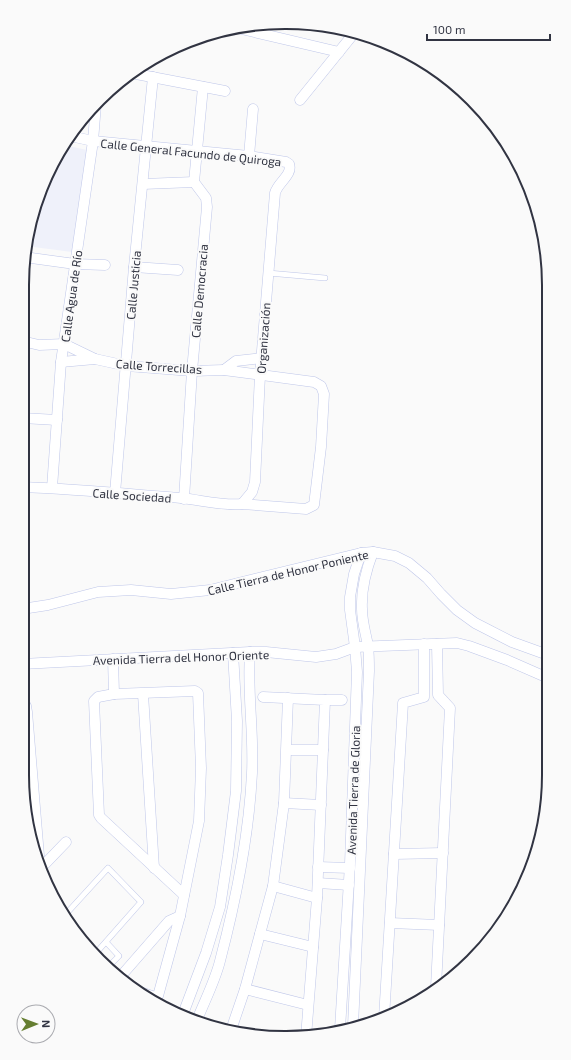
<svg xmlns="http://www.w3.org/2000/svg" width="571" height="1060" font-family="'Exo 2',sans-serif">
  <rect width="100%" height="100%" fill="#fafafa"/>
  <path fill="#eff1fa" d="M64 145 87 150 72 252 26 246 31 217 57 154Z"/>
  <g fill="none" stroke-linecap="round" stroke-linejoin="round">
    <g stroke="#bec6e9" stroke-width="6">
      <g id="service">
        <path d="M268 273 325 278"/>
        <path d="M66 914 108 868 141 902 96 953"/>
        <path d="M106 942 119 956 109 966"/>
      </g>
    </g>
    <g stroke="#bec6e9" stroke-width="11">
      <g id="minor">
        <path d="M237 28 339 52"/>
        <path d="M131 73 225 91"/>
        <path d="M300 100 355 32"/>
        <path d="M70 136 93 141 249 156 286 162 289 164C293 175 278 182 275 193L260 375 255 482 252 492 242 504"/>
        <path d="M249 156 253 109"/>
        <path d="M143 184 194 182"/>
        <path d="M24 257 75 264 105 265"/>
        <path d="M134 267 178 270"/>
        <path d="M61 362 95 359"/>
        <path d="M224 370 236 361 262 358"/>
        <path d="M22 418 57 420"/>
        <path d="M22 487C75 489 128 494 181 498 201 500 222 506 242 504L306 509 314 505 321 447 324 394 321 386 314 382 224 370 192 371 127 366 95 359 64 344 39 345 22 341"/>
        <path d="M52 488 61 362 93 141 96 104"/>
        <path d="M115 493 134 267 153 77"/>
        <path d="M184 499 192 371 207 207 206 198 194 182 203 87"/>
        <path d="M22 609 48 605 98 592 131 590 171 594 210 590 361 553 373 552 395 556 409 563 427 578 441 594 457 610 475 623 512 642 548 655"/>
        <path d="M113 659 114 694 98 697 94 701 99 815 101 818 184 895"/>
        <path d="M22 664 250 652H266L316 657 336 654 355 647 457 643 469 646 507 660 548 678"/>
        <path d="M114 694 195 691 198 693 201 768 199 821 180 916 158 996 155 997 137 991"/>
        <path d="M143 694 154 868"/>
        <path d="M263 697 325 700 317 898 306 1037"/>
        <path d="M325 700H342"/>
        <path d="M22 702 26 706 27 712 40 868"/>
        <path d="M287 750H323"/>
        <path d="M284 803 321 805"/>
        <path d="M394 854 443 853"/>
        <path d="M318 867 350 868"/>
        <path d="M41 868 66 842"/>
        <path d="M318 883 349 885"/>
        <path d="M273 886 317 898"/>
        <path d="M390 923 439 925"/>
        <path d="M260 934 313 947"/>
        <path d="M121 976 169 921 180 916"/>
        <path d="M436 987 450 708 438 695 437 644"/>
        <path d="M245 989 308 1005"/>
        <path d="M183 1014 206 953 220 907 228 855 236 791 237 721 233 653"/>
        <path d="M384 1018 403 703 424 697V644"/>
        <path d="M197 1020C205 1000 215 981 220 961 236 900 249 835 252 773 254 732 247 692 250 652"/>
        <path d="M353 1026 369 671C369 663 369 654 368 646 366 634 362 622 362 609 361 589 366 570 373 552"/>
        <path d="M340 1029 350 864 357 672 355 647 350 610V597L354 574 361 553"/>
        <path d="M231 1030 245 989 273 886 284 803 288 698"/>
      </g>
    </g>
    <use href="#service" stroke="#fff" stroke-width="5"/>
    <use href="#minor" stroke="#fff" stroke-width="10"/>
  </g>
  <g text-anchor="middle" dominant-baseline="central" stroke-width="4" stroke-linejoin="round" paint-order="stroke">
    <g font-size="12" fill="#313442" stroke="#fafafa">
      <text transform="translate(191 152) rotate(6)">Calle General Facundo de Quiroga</text>
      <text transform="translate(133 285) rotate(-85)">Calle Justicia</text>
      <text transform="translate(199 291) rotate(-85)">Calle Democracia</text>
      <text transform="translate(71 296) rotate(-82)">Calle Agua de Río</text>
      <text transform="translate(263 338) rotate(-86)">Organización</text>
      <text transform="translate(159 366) rotate(4)">Calle Torrecillas</text>
      <text transform="translate(132 495) rotate(4)">Calle Sociedad</text>
      <text transform="translate(288 572) rotate(-13)">Calle Tierra de Honor Poniente</text>
      <text transform="translate(181 657) rotate(-2)">Avenida Tierra del Honor Oriente</text>
      <text transform="translate(353 790) rotate(-88)">Avenida Tierra de Gloria</text>
    </g>
  </g>
  <path d="M0 0H571V1060H0ZM285 29H286A256 256 0 0 1 542 285V775A256 256 0 0 1 286 1031H285A256 256 0 0 1 29 775V285A256 256 0 0 1 285 29Z" fill="#fafafa" fill-rule="evenodd"/>
  <path fill="none" stroke="#313442" stroke-width="2" d="M285 29H286A256 256 0 0 1 542 285V775A256 256 0 0 1 286 1031H285A256 256 0 0 1 29 775V285A256 256 0 0 1 285 29Z"/>
  <g transform="translate(36 1024) rotate(89)"><circle r="19" fill="#fafafa" stroke="#aaabb0"/>
  <path d="M0-3L7 15L0 10L-7 15Z" fill="#657e31"/>
  <text y="-6" font-size="11" font-weight="bold" text-anchor="middle" fill="#313442">N</text>
  </g>
  <path d="M427 34v6h123v-6" fill="none" stroke="#313442" stroke-width="2"/>
  <text x="433" y="34" font-size="12" fill="#313442" stroke="#fafafa" stroke-width="3" paint-order="stroke">100 m</text>
</svg>
